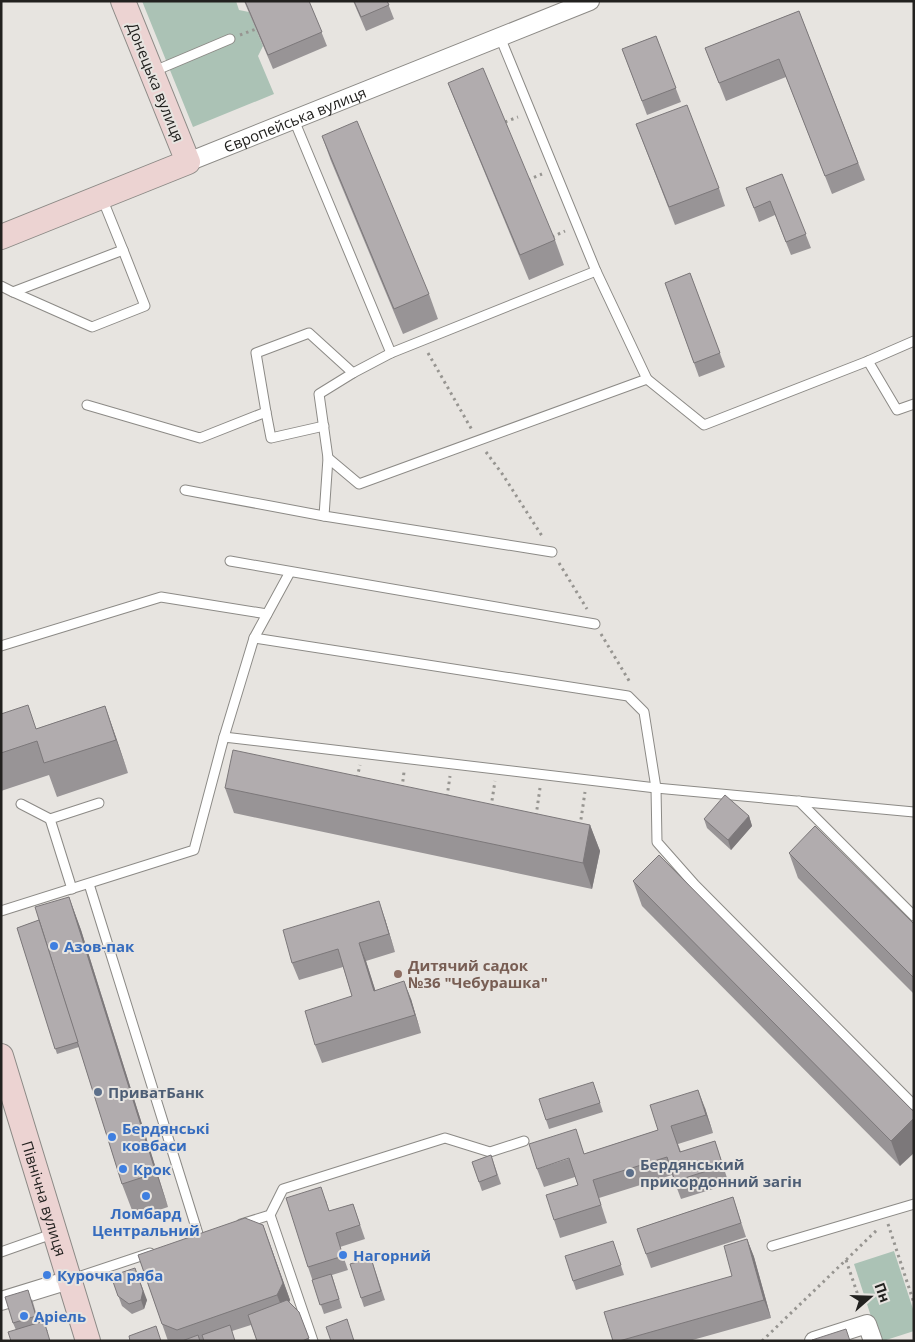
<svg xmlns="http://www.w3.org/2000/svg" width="915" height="1342" font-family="'Open Sans',sans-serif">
  <rect width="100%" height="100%" fill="#e7e4e0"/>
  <g fill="#abc2b5">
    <path d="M142 1H236L239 10 249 12 263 46 258 56 274 94 193 127Z"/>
    <path d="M894 1251 914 1312V1331L883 1341H879L854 1264Z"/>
  </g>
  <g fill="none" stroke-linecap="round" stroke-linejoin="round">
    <g stroke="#8c8a86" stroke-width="11">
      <g id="lane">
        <path d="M152 72 230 39"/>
        <path d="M294 120 391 353 596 271 500 37"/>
        <path d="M596 271 647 379 704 425 868 361 914 341"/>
        <path d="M1 286 13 292 123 250 102 198"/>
        <path d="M13 292 92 327 145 306 123 250"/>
        <path d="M868 361 897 410 914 404"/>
        <path d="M87 405 200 438 266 412 256 353 309 333 353 373"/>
        <path d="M266 412 271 438 324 426"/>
        <path d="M328 458 359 484 647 379"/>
        <path d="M185 490 324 516 552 552"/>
        <path d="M324 516 328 458 319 394 353 373 391 353"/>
        <path d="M230 561 595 624"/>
        <path d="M254 638 628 696 644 712 656 788 657 842 695 885 914 1105"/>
        <path d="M1 646 161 597 267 614"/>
        <path d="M224 737 254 638 290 572"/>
        <path d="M799 801 914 916"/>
        <path d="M21 804 50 819"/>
        <path d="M89 884 199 1237"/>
        <path d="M72 889 50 819 99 803"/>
        <path d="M1 911 194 850 224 737 656 788 914 812"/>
        <path d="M270 1215 313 1341"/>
        <path d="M241 1224 270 1215 283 1189 445 1138 490 1152 524 1141"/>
        <path d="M772 1246 914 1204"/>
        <path d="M1 1252 55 1233"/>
        <path d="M69 1280 150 1253"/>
      </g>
    </g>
    <g stroke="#8c8a86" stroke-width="20">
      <g id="street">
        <path id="s1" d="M188 162 590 1"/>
        <path d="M1 1301 69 1280"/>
        <path d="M814 1341 867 1324 873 1341"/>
      </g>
    </g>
    <g stroke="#8c8a86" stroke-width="26">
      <g id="secondary">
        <path d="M1 237 188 162 123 1"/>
        <path id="s2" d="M1 1056 88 1341"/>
      </g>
    </g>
    <g stroke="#979591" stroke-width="3" stroke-dasharray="2.5 4" stroke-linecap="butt">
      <path d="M240 35 256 29"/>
      <path d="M505 122 518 117"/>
      <path d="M528 180 542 174"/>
      <path d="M552 237 565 231"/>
      <path d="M428 353 472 430"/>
      <path d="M486 452 503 475 542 536"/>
      <path d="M559 563 587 609"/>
      <path d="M601 634 631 684"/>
      <path d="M357 778 360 765"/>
      <path d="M402 788 404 772"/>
      <path d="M447 797 450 776"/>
      <path d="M491 807 495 781"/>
      <path d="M536 816 540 788"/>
      <path d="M580 826 585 792"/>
      <path d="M888 1224 914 1303"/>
      <path d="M846 1260 862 1307"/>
      <path d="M762 1341 878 1229"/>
    </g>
    <use href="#lane" stroke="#fff" stroke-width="9"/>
    <use href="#street" stroke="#fff" stroke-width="18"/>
    <use href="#secondary" stroke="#ecd3d2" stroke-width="24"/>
  </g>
  <g fill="#989496">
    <path d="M244 1H309L327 46 273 69Z"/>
    <path d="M353 1H387L394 19 366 31Z"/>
    <path d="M799 11 865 180 832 194 786 77 726 101 705 48Z"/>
    <path d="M656 36 681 102 647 115 622 49Z"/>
    <path d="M448 83 555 240 564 265 529 280 458 108Z"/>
    <path d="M636 124 719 188 725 206 675 225Z"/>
    <path d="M322 136 429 294 438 319 403 334 331 161Z"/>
    <path d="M782 174 811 248 791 255 775 215 759 222 746 188Z"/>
    <path d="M690 273 725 367 699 377 665 283Z"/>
    <path d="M105 706 128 773 57 797 49 775 1 791V714L36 729Z"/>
    <path d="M225 788 590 825 600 851 592 889 234 813Z"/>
    <path d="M749 816 752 826 731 850 707 828 704 819Z"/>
    <path d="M789 853 914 924V994L798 878Z"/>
    <path d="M633 881 914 1112 900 1166 642 906Z"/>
    <path d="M69 897 81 930 168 1207 135 1218 122 1184 79 1047 57 1054 17 928 39 920Z"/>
    <path d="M385 919 395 952 366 961 375 990 411 999 421 1033 322 1063 315 1045 352 996 343 967 299 980 292 963Z"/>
    <path d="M596 1091 603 1112 549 1129 546 1120Z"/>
    <path d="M705 1108 713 1133 678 1144 681 1152 715 1141 729 1184 681 1199 672 1175 599 1198 607 1223 560 1238 554 1220 578 1185 575 1177 544 1187 537 1169 658 1130Z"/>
    <path d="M491 1155 501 1184 482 1191 472 1162Z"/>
    <path d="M733 1197 746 1237 651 1268 637 1229Z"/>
    <path d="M326 1200 329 1211 353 1204 365 1239 340 1247 348 1270 332 1275 342 1308 324 1314 308 1267Z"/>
    <path d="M263 1225 290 1300 289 1303 299 1312 310 1341H257L251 1325 232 1331 235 1341H168L138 1255Z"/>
    <path d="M747 1239 754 1257 771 1318 689 1341H613L732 1276Z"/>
    <path d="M616 1250 624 1275 576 1290 573 1281Z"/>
    <path d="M371 1258 385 1300 364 1307 361 1298Z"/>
    <path d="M111 1276 147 1300 144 1309 132 1314 122 1306Z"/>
    <path d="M32 1299 39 1323 48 1331 16 1330 13 1323Z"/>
  </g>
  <g fill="#7c787a">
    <path d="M105 706 117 740 128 773 116 740Z"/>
    <path d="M749 816 752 826 731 850 728 840Z"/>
    <path d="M590 825 600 851 592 889 583 863Z"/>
    <path d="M69 897 81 930 168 1207 156 1173Z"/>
    <path d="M379 901 385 919 395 952 389 934Z"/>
    <path d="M359 943 366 961 381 1008 374 991Z"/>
    <path d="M404 981 411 999 421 1033 415 1015Z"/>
    <path d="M698 1090 705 1108 713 1133 706 1115Z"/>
    <path d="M914 1118V1153L900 1166 891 1141Z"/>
    <path d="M263 1225 290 1300 284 1313 277 1295Z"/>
    <path d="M747 1239 754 1257 771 1318 764 1300Z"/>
    <path d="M135 1268 147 1300 144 1309 141 1300Z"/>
  </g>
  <g fill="#b1acae" stroke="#7c787a">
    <path d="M245 1H309L322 32 268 55Z"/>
    <path d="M354 1H387L389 5 361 17Z"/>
    <path d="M799 11 858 163 825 176 779 59 719 83 705 48Z"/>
    <path d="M656 36 676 88 642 101 622 49Z"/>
    <path d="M483 68 555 240 520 255 448 83Z"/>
    <path d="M687 105 719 188 669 207 636 124Z"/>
    <path d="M357 121 429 294 394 309 322 136Z"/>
    <path d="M782 174 806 234 786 242 770 201 754 208 746 188Z"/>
    <path d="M690 273 720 353 694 363 665 283Z"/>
    <path d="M28 705 36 729 105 706 116 740 44 763 37 741 1 753V714Z"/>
    <path d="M233 750 590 825 583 863 225 788Z"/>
    <path d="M725 795 749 816 728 840 704 819Z"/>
    <path d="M815 826 914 924V978L789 853Z"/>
    <path d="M659 855 914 1112V1118L891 1141 633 881Z"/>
    <path d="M69 897 156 1173 122 1184 35 907Z"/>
    <path d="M379 901 389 934 359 943 374 991 404 981 415 1015 315 1045 305 1011 352 996 338 949 292 963 283 930Z"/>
    <path d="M39 920 78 1042 55 1049 17 928Z"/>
    <path d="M593 1082 600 1103 546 1120 539 1099Z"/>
    <path d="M698 1090 706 1115 671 1126 680 1152 715 1141 723 1166 675 1181 667 1157 593 1180 601 1205 554 1220 546 1195 578 1185 569 1158 537 1169 529 1144 576 1129 584 1154 658 1130 650 1105Z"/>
    <path d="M491 1155 497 1175 479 1182 472 1162Z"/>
    <path d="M321 1187 329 1211 353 1204 360 1225 336 1233 343 1256 308 1267 286 1198Z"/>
    <path d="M733 1197 741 1223 646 1254 637 1229Z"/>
    <path d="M245 1218 263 1225 283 1283 277 1295 177 1330 162 1324 138 1255Z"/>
    <path d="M747 1239 764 1300 619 1341H613L604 1312 732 1276 724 1246Z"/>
    <path d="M613 1241 621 1265 573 1281 565 1256Z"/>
    <path d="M371 1258 381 1291 361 1298 350 1264Z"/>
    <path d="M135 1268 143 1291 141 1300 129 1304 118 1296 111 1276Z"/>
    <path d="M331 1274 339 1299 320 1305 312 1280Z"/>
    <path d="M28 1290 36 1316 13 1323 5 1297Z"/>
    <path d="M287 1300 299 1312 309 1338 302 1341H257L248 1315Z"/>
    <path d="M347 1319 354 1341H331L326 1327Z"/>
    <path d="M44 1321 50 1341H11L8 1332Z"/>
    <path d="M230 1325 235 1341H204L202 1335Z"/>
    <path d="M156 1326 161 1341H130L129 1336Z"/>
    <path d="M846 1329 850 1341 812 1340Z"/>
    <path d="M198 1335 200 1341H182Z"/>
  </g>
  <g fill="#3f7fe0" stroke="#e7e4e0" stroke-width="2">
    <circle cx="54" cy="946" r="5"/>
    <circle cx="112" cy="1137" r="5"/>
    <circle cx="123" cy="1169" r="5"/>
    <circle cx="146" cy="1196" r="5"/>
    <circle cx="343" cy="1255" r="5"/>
    <circle cx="47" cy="1275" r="5"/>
    <circle cx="24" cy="1316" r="5"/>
  </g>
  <circle fill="#8d6e63" stroke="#e7e4e0" stroke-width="2" cx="398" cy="974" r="5"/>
  <g fill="#5c6f8a" stroke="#e7e4e0" stroke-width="2">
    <circle cx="98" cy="1092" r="5"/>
    <circle cx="630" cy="1173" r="5"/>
  </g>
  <g text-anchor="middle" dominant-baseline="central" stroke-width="4" stroke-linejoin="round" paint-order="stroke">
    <g font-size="15" fill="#22211f" stroke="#e7e4e0">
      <text transform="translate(156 82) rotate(68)">Донецька вулиця</text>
      <text stroke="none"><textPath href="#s1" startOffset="115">Європейська вулиця</textPath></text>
      <text stroke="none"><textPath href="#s2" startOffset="149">Північна вулиця</textPath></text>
    </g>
    <g font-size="15" font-weight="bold" fill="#366cbe" stroke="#e7e4e0" text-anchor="start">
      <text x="64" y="946">Азов-пак</text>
      <text x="122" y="1128">Бердянські<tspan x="122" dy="17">ковбаси</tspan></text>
      <text x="133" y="1169">Крок</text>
      <text x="146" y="1213" text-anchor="middle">Ломбард<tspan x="146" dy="17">Центральний</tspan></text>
      <text x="353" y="1255">Нагорний</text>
      <text x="57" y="1275">Курочка ряба</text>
      <text x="34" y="1316">Аріель</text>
    </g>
    <g font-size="15" font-weight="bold" fill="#785e54" stroke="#e7e4e0" text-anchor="start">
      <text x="408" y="965">Дитячий садок<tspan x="408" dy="17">№36 "Чебурашка"</tspan></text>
    </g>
    <g font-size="15" font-weight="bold" fill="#4e5e75" stroke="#e7e4e0" text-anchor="start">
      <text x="108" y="1092">ПриватБанк</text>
      <text x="640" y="1164">Бердянський<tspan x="640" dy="17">прикордонний загін</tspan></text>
    </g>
  </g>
  <rect width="915" height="1342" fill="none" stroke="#22211f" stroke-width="5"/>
  <g transform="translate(870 1297) rotate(70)" stroke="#e7e4e0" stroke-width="4" paint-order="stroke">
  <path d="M0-4L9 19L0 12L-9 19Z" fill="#22211f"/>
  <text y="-8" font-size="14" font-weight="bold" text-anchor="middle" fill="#22211f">Пн</text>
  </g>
</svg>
